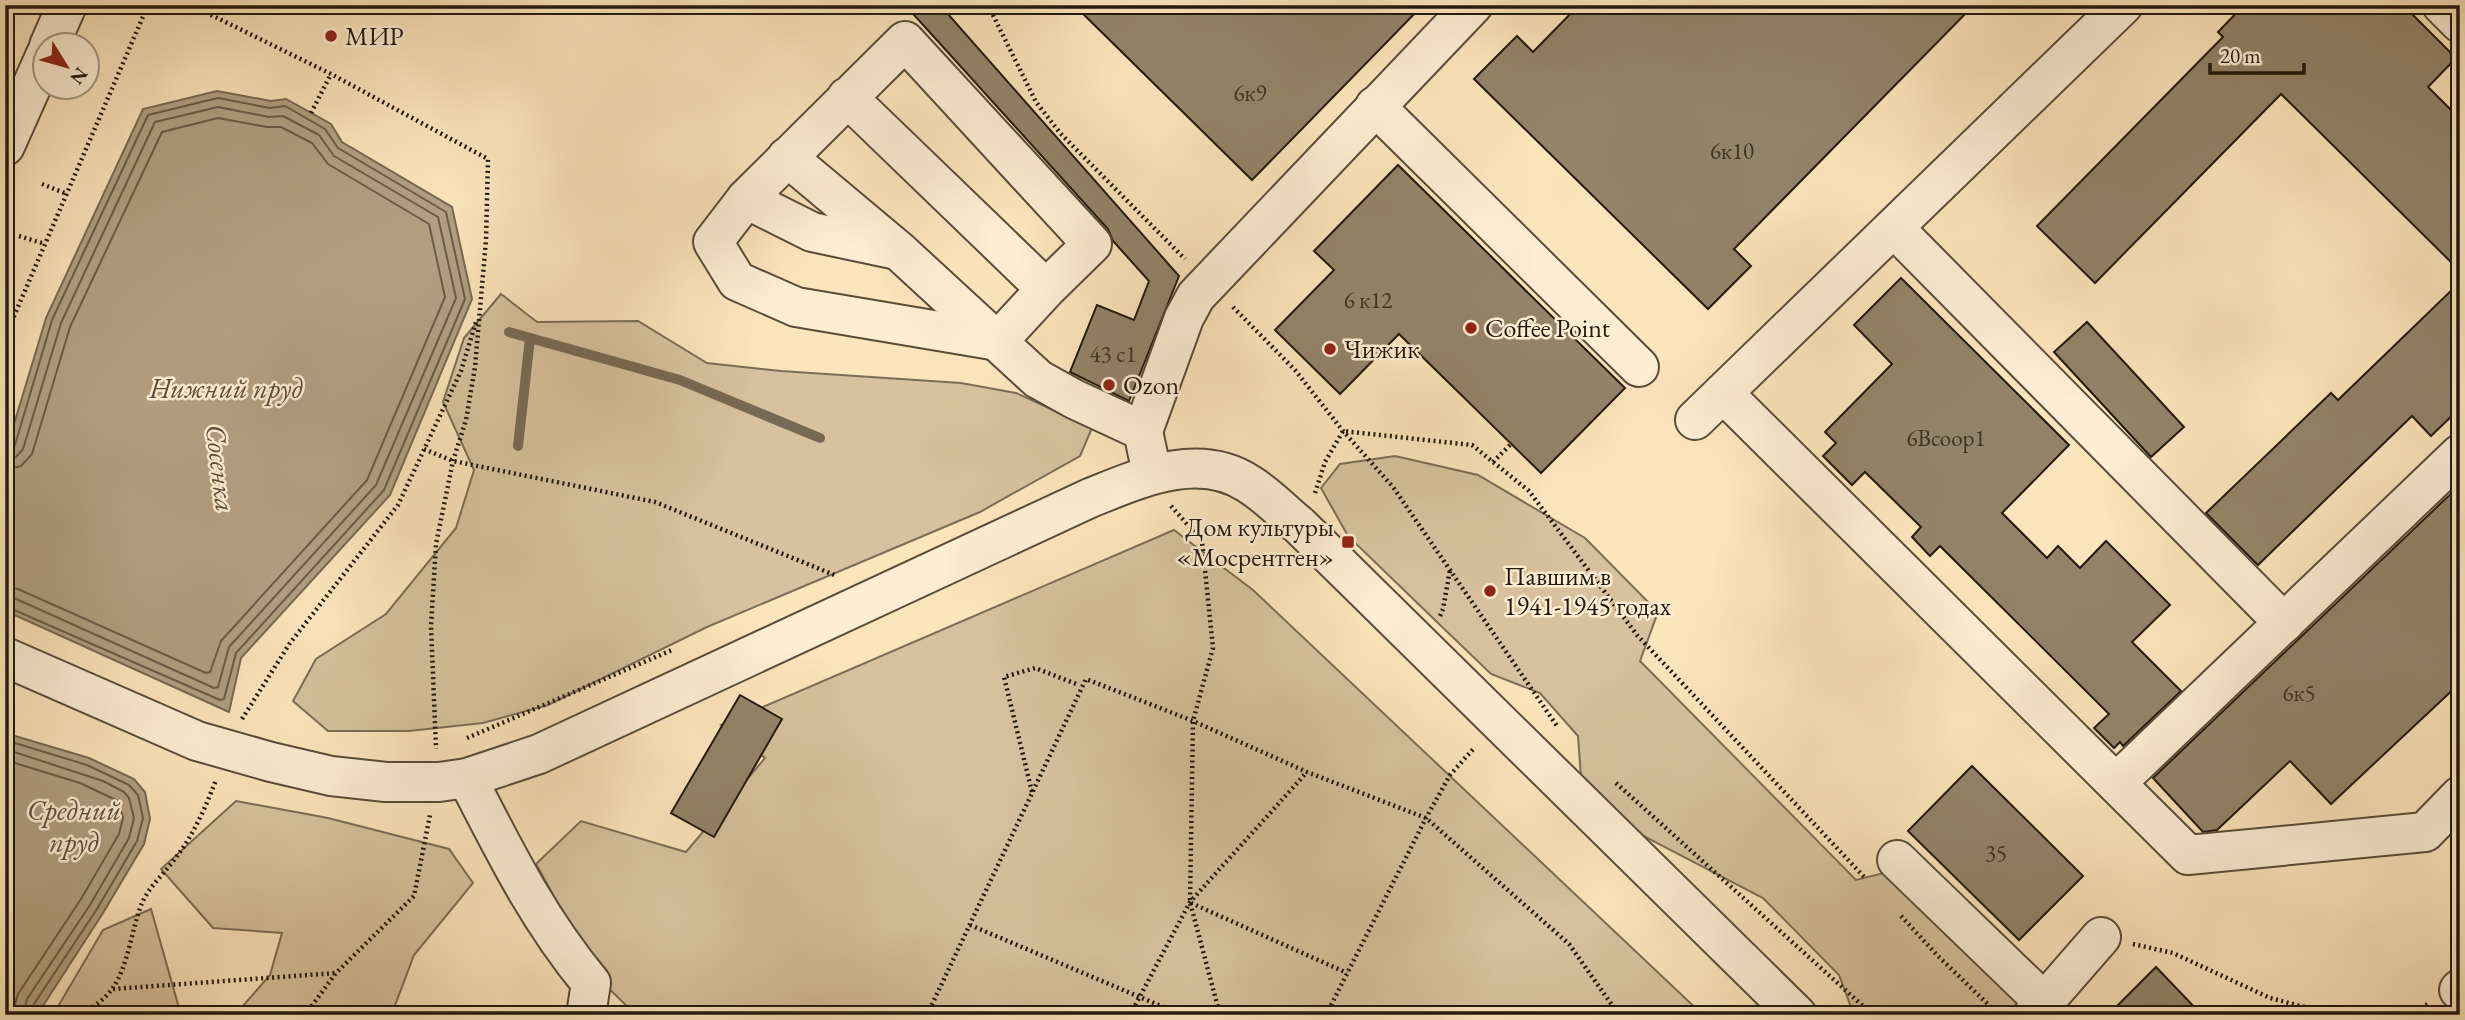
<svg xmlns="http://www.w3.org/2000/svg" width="2465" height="1020" font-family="'EB Garamond',serif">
  <rect width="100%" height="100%" fill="#fce4bc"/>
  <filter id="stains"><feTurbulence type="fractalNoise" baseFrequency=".00286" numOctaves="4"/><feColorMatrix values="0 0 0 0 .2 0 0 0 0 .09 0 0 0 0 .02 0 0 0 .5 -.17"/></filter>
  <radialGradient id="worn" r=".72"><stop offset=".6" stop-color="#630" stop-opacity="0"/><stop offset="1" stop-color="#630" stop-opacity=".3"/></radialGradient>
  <g fill="#d7c19e" stroke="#7c6d56" stroke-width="2">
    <path d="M501 294 537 322 638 321 707 363 781 371 961 383 1016 393 1092 428 1080 456 980 512 707 627 548 705 483 723 409 731H328L293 701 316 659 386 614 456 528 474 470 443 402 464 338Z"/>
    <path d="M1395 456 1478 475 1585 538 1658 612 1640 661 1856 880 1892 871 2018 994 2017 1015H1854L1839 975 1763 898 1628 828 1582 791 1578 736 1540 693 1491 674 1439 624 1348 536 1321 488 1340 464Z"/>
    <path d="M1174 530 1253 590 1703 1015H636L601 981 536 864 581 821 686 852 765 758 721 725Z"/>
    <path d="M236 801 328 818 449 849 473 883 414 955 394 1008 383 1015H235L270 975 282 933 213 928 161 869Z"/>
    <path d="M151 909 181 1015H53L103 930Z"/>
  </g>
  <g fill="#b29f80" stroke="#786952" stroke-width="2">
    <path d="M217 91 271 101 286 99 331 124 342 142 452 207 472 299 390 495 241 658 229 712 8 612 5 594V454L46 318 143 109Z"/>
    <path d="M5 733 89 758 134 779 145 792 150 819 144 844 103 913 37 1015H5Z"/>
  </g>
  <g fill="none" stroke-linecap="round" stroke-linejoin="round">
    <g stroke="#6a5c46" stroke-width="2">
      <path d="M5 451 12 449 15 445 52 320 148 115 218 98 270 108 285 106 325 129 338 148 446 212 465 299 384 490 236 653 224 699 220 700 5 606"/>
      <path d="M5 459 16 457 23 449 61 323 155 122 218 107 269 117 283 116 319 135 334 156 438 217 456 298 376 485 229 647 218 687 214 688 14 598 5 597"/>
      <path d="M5 470 21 466 32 454 70 327 162 132 218 118 267 127H281L312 143 328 164 429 224 445 297 367 480 221 641 210 672 206 673 18 589 5 586"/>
      <path d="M5 740 87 765 129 785 138 795 143 818 137 841 97 909 34 1004 31 1015"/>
      <path d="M5 749 103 781 124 792 129 798 134 818 129 838 90 905 27 999 23 1015"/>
      <path d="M5 760 80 783 118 801 123 818 119 834 81 899 18 994 12 1015"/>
    </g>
    <g stroke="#786952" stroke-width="10">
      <path d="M509 332 680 380 820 438"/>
      <path d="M518 446 530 338"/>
    </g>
  </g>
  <g fill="#938368" stroke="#22190d" stroke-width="2">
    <path d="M905 5H940L1179 276 1129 401 1070 372 1097 305 1134 320 1149 281 1113 241 1108 229Z"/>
    <path d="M1074 5H1423L1252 180Z"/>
    <path d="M1579 5H1974L1734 249 1751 266 1708 309 1474 79 1517 36 1533 52Z"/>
    <path d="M2244 5H2403L2456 58 2428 87 2460 119V271L2281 94 2095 283 2037 226 2223 37 2218 32Z"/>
    <path d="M1398 165 1625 388 1541 473 1399 334 1340 394 1275 330 1334 270 1314 251Z"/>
    <path d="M1901 278 2069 445 2002 513 2047 558 2058 546 2080 568 2106 541 2170 605 2132 642 2181 691 2123 746 2120 742 2114 748 2094 728 2109 714 1940 546 1930 556 1912 537 1921 527 1865 472 1852 485 1823 456 1836 443 1825 432 1892 364 1854 325Z"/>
    <path d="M2460 282V408L2431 436 2412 416 2258 565 2206 513 2331 393 2338 400Z"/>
    <path d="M2087 322 2184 427 2151 457 2054 352Z"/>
    <path d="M2460 485V683L2331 804 2290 761 2217 830 2203 832 2153 778Z"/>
    <path d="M740 695 782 719 714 837 671 813Z"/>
    <path d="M1972 766 2083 876 2019 940 1908 831Z"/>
    <path d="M2156 967 2202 1015H2108Z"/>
  </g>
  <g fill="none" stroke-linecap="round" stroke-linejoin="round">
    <g stroke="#584c39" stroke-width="42">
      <g id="minor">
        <path d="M2442 5 2460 23"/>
        <path d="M49 46 67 5"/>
        <path d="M847 97 1046 289 998 341 796 307 737 281 713 242 746 199 905 41 1092 244 1046 289"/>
        <path d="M1375 106 1639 367"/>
        <path d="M5 146 46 54"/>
        <path d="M787 157 898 250 1038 379 1074 399 1143 431 1148 455"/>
        <path d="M746 199 812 232 892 249"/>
        <path d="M1894 228 2284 623"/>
        <path d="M1723 393 2188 855 2425 832 2460 796"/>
        <path d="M1695 420 2123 5"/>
        <path d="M1143 431 1184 318 1196 296 1473 5"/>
        <path d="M5 657 197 741 271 762 331 776 386 782H439L467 778 539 754 1090 498C1140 478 1199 451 1249 484 1267 495 1283 512 1299 525L1797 1015"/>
        <path d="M467 778C505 852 538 919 591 983L586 1015"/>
        <path d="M2116 783 2460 454"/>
        <path d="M1897 860 2044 1002"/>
        <path d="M2459 990 2460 989"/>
        <path d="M2033 1015 2101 937"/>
      </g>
    </g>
    <g stroke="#22190d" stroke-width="4.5" stroke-dasharray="2 3.5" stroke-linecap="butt">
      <path d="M191 5 331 74 488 159 486 240 475 367 466 420 453 461 436 544 431 626 436 749"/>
      <path d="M988 5 1036 102 1060 133 1185 259"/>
      <path d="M311 113 331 74"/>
      <path d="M42 184 67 194"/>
      <path d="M19 236 45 244"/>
      <path d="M1233 307 1295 370 1343 431 1393 487 1557 726"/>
      <path d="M5 309 15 313"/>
      <path d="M5 337 148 5"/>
      <path d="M424 449 453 461 655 502 837 576"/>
      <path d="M1493 462 1511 444"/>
      <path d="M1315 493 1325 462 1343 431 1472 445 1529 491 1637 635 1866 879"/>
      <path d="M1171 506 1202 541 1213 648 1193 721 1190 902 1220 1015"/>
      <path d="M1440 616 1443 609 1450 570"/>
      <path d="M242 719 290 643 398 505 461 371 476 322"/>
      <path d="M467 738 672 650"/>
      <path d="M1616 783 1873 1015"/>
      <path d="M1032 792 1004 677 1035 668 1079 685"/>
      <path d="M1191 903 1347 973"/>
      <path d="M1901 916 1937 955 1998 1014"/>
      <path d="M970 925 1182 1015"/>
      <path d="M2133 944 2173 953 2270 998 2335 1015"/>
      <path d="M113 989 336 973"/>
      <path d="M78 1015C90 1010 104 1000 112 989 128 968 132 927 142 903 150 885 166 872 177 856 194 834 206 806 216 780"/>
      <path d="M305 1015 336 973 414 896 430 815"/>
      <path d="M927 1015 1086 679 1193 721 1307 772 1426 818 1569 944 1619 1015"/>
      <path d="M1130 1015 1190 902 1307 772"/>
      <path d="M1326 1015 1426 818 1450 775 1475 747"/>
      <path d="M2406 1015 2430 1003"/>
    </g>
    <use href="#minor" stroke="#fdedd3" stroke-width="38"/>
  </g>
  <g fill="#8f2418" stroke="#fdedd3" stroke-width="2.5">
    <circle cx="331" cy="36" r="7"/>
    <circle cx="1471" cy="328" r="7"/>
    <circle cx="1330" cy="349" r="7"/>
    <circle cx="1109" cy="385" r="7"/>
    <rect x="1341" y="535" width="14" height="14" rx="3.5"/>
    <circle cx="1490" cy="591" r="7"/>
  </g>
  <g text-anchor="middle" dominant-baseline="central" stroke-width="5" stroke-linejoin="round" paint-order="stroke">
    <g font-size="23" fill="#3e3424">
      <text x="1250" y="93">6к9</text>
      <text x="1732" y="151">6к10</text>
      <text x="1368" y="300">6 к12</text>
      <text x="1113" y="354">43 с1</text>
      <text x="1946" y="438">6Всоор1</text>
      <text x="2299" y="693">6к5</text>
      <text x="1996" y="853">35</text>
    </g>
    <g font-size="26" fill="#22190d" stroke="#fdedd3" text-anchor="start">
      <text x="345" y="36">МИР</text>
      <text x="1485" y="328">Coffee Point</text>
      <text x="1344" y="349">Чижик</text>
      <text x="1123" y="385">Ozon</text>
      <text x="1334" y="527" text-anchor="end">Дом культуры<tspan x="1334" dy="30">«Мосрентген»</tspan></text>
      <text x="1504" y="576">Павшим в<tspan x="1504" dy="30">1941-1945 годах</tspan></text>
    </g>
    <g font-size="28" font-style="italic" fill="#5c4f3b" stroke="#fdedd3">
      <text x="226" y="388">Нижний пруд</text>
      <text transform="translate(221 468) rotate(83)">Сосенка</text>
      <text x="74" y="810">Средний<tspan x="74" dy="32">пруд</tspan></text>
    </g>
  </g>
  <rect width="2465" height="1020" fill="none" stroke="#fce4bc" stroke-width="28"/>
  <rect x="7" y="7" width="2451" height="1006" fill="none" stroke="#22190d" stroke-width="3.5"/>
  <rect x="14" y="14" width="2437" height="992" fill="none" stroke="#22190d" stroke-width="2"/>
  <g transform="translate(66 66) rotate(127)"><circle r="33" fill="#fdedd3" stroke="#a59884" stroke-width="2"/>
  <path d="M0-5L12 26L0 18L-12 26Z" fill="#8f2418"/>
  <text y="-10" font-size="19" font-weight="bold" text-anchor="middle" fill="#22190d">N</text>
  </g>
  <path d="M2210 63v10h94v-10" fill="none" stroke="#22190d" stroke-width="3.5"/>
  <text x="2220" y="63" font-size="21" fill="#22190d" stroke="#fdedd3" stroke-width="5" paint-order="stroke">20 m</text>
  <rect width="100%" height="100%" filter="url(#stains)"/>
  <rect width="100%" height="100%" fill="url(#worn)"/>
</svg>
